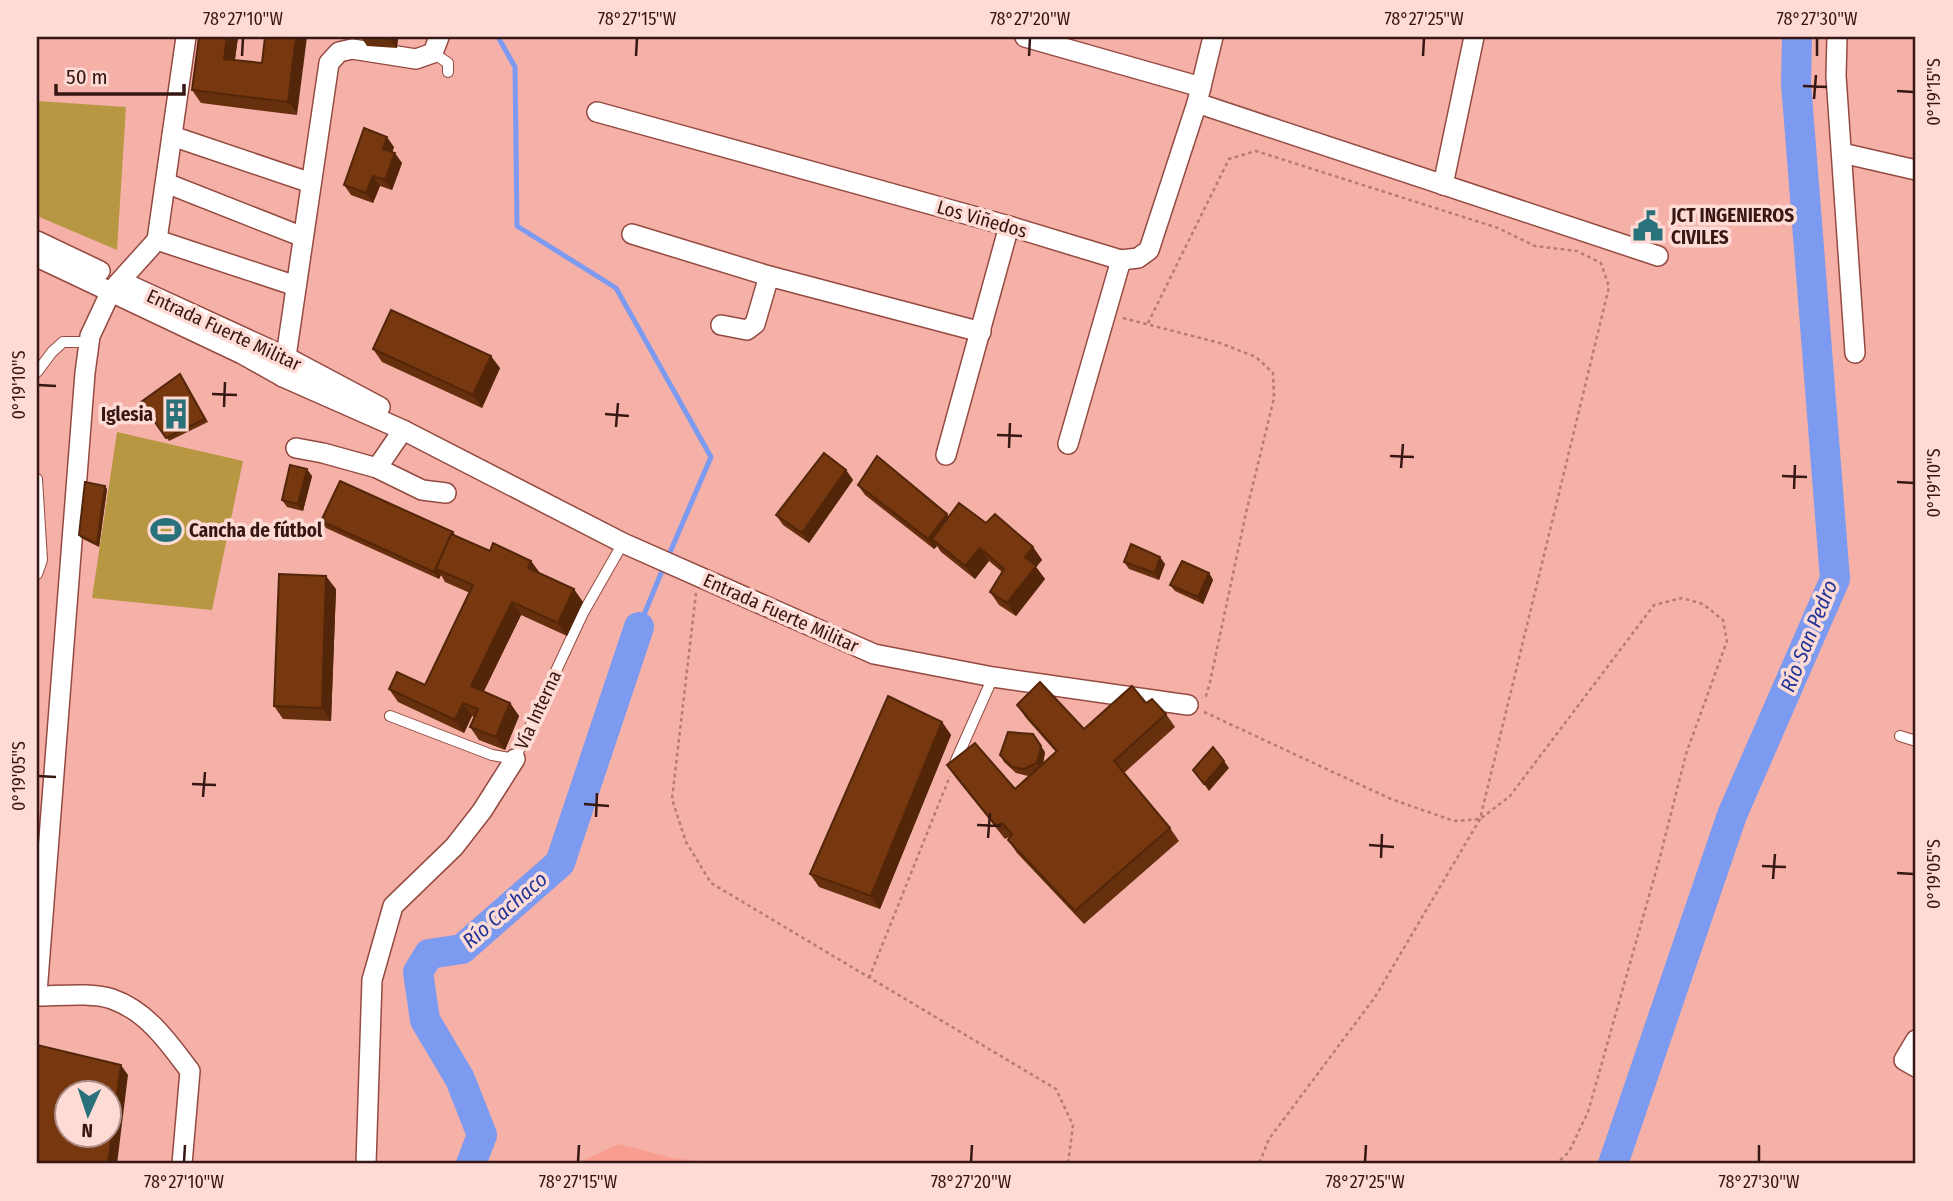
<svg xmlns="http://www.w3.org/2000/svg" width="1953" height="1201" font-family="'Fira Sans Condensed',sans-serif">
  <rect width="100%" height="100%" fill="#f5b0a7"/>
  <path fill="#f99d90" d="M619 1144 672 1158 728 1164H575Z"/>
  <g fill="#b89742">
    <path d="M37 101 126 107 117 250 37 216Z"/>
    <path d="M117 432 243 461 212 610 92 598Z"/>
  </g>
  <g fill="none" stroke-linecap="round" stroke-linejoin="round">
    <g stroke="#7c9af0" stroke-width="5">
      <path d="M498 37 515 67 517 226 616 288 711 457 668 557"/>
      <path d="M639 627 664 566"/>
    </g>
    <g stroke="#7c9af0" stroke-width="30">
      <path d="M471 1164 482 1135 460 1079 425 1020 418 972 429 954 462 949 560 863 639 627"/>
      <path d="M1613 1164 1732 815 1835 579 1796 83 1797 37"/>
    </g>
    <g stroke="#944a41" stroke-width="12">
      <g id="lane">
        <path d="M433 53 448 63V72"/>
        <path d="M37 372 52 352 63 342H89"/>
        <path d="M37 479 42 560 37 574"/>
        <path d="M390 716 492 755 515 759 583 613 623 543"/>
        <path d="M1900 736 1916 741"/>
        <path d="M954 765 993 677"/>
      </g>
    </g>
    <g stroke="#944a41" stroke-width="22">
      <g id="street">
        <path d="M1025 37 1201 87"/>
        <path d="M1837 37 1836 76 1855 353"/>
        <path d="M1197 103 1658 256"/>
        <path d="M597 112 1009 226 1121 260 1138 258 1149 250 1197 103 1213 37"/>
        <path d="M172 136 311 183"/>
        <path d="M1842 153 1916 170"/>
        <path d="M166 183 303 237"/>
        <path d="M1443 185 1474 37"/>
        <path d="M632 234 769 276 981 332"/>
        <path d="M157 240 296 286"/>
        <path d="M37 241 100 271"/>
        <path d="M37 257 242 354 283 377 403 430 623 543 874 654 993 677 1188 705"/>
        <path d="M127 284 286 357 380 407"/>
        <path d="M721 325 747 330 755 324 769 276"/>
        <path d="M283 377 329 63 339 52 352 49 416 59 433 53 439 37"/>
        <path d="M1068 444 1121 260"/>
        <path d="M296 448 323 453 377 468 422 490 446 493"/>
        <path d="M946 455 1009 226"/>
        <path d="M377 468 403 430"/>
        <path d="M37 993 85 373 90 336 111 291 157 240 186 37"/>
        <path d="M37 996C58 996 92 992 112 999 147 1011 169 1043 190 1071L182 1164"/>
        <path d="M1916 1040 1904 1060 1916 1067"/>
        <path d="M366 1164 372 980 393 906 454 847 482 811 515 759"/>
      </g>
    </g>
    <g stroke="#b47c74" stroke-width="2.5" stroke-dasharray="3.5 3.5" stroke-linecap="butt">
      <path d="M1123 318 1220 343 1256 357 1273 373 1274 398 1246 513 1210 682 1206 696 1202 698"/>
      <path d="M1148 323 1229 159 1256 151 1498 228 1535 246 1577 251 1601 263 1609 287 1480 819 1375 997 1269 1139 1259 1164"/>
      <path d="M696 593 672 799 686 842 711 883 1056 1089 1073 1125 1068 1164"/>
      <path d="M1204 712 1391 799 1454 821 1480 819 1510 796 1654 605 1682 598 1703 604 1723 620 1727 641 1686 754 1660 857 1588 1112 1569 1152 1556 1164"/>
      <path d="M869 978 950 776"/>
    </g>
    <use href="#lane" stroke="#fff" stroke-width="10"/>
    <use href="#street" stroke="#fff" stroke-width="19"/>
  </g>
  <g fill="#662f0d">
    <path d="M199 37H238L235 60 262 63 297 115 201 103 192 90Z"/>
    <path d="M361 37H398L397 48 367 46Z"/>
    <path d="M394 147 392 152 402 163 392 190 380 186 373 203 351 195 344 185Z"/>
    <path d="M373 349 500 368 482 408 382 362Z"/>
    <path d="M182 377 208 422 169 441 141 402Z"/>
    <path d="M846 470 853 480 809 543 783 525 776 515Z"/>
    <path d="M312 476 303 511 287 507 282 500Z"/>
    <path d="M858 485 949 517 986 523 1033 547 1042 560 1036 567 1045 579 1016 616 999 605 990 592 1002 572 989 561 975 579 941 552 937 546 934 549 865 495Z"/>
    <path d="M107 489 99 547 81 538 79 535Z"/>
    <path d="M321 521 453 532 456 536 490 551 531 561 540 573 583 602 567 636 521 615 484 691 510 703 519 716 505 750 479 740 470 727 474 717 472 716 464 733 398 702 389 689 425 685 470 593 445 582 441 575 439 579 326 528Z"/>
    <path d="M1124 562 1165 564 1159 580 1129 569Z"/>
    <path d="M1209 573 1213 580 1203 604 1175 591 1170 585Z"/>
    <path d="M336 589 331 721 283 719 274 706Z"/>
    <path d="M1146 703 1166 714 1175 727 1124 773 1170 828 1179 841 1084 924 1017 853 1008 840 1011 836 1005 839 956 778 947 765 1015 789 1031 774 1028 776 1016 773 1004 762 1000 755 1045 752 1043 764 1056 752 1026 718 1017 705 1084 729Z"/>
    <path d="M942 722 951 735 880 909 819 887 810 874Z"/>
  </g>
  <g fill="#53260a">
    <path d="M227 37H238L233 72 224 59Z"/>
    <path d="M296 37H307L297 115 288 102Z"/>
    <path d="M391 37H398L397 48 390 39Z"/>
    <path d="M387 137 394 147 390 159 383 149Z"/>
    <path d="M395 153 402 163 392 190 385 180Z"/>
    <path d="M373 176 380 186 373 203 366 193Z"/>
    <path d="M491 356 500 368 482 408 473 395Z"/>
    <path d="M307 469 312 476 303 511 298 504Z"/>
    <path d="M846 470 853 480 809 543 802 533Z"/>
    <path d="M105 486 107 489 99 547 97 544Z"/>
    <path d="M947 514 954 524 932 539 937 546 934 549 928 539Z"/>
    <path d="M1033 547 1042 560 1036 567 1045 579 1016 616 1007 603 1025 557Z"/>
    <path d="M980 548 989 561 975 579 965 566Z"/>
    <path d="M1160 557 1165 564 1159 580 1155 573Z"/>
    <path d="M531 561 540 574 528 568Z"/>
    <path d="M436 569 441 575 439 579 434 572Z"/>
    <path d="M1209 573 1213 580 1203 604 1198 597Z"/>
    <path d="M326 576 336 589 331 721 322 708Z"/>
    <path d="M574 589 583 602 567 636 558 623Z"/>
    <path d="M512 602 521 615 480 699 471 686Z"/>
    <path d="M463 703 472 716 464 733 455 720Z"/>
    <path d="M510 703 519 716 505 750 496 737Z"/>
    <path d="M942 722 951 735 880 909 871 896Z"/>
    <path d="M1033 734 1045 752 1042 770 1037 763Z"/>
    <path d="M1224 761 1229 768 1209 791 1204 784Z"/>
    <path d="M121 1065 128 1075 117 1164H108Z"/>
  </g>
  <g fill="#77370f" stroke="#53260a" stroke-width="2" fill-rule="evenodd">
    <path d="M199 37H227L224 59 262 63 265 37H296L288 102 192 90Z"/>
    <path d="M371 37H391L390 39Z"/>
    <path d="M364 128 387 137 383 149 395 153 385 180 373 176 366 193 344 185Z"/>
    <path d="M391 310 491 356 473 395 373 349Z"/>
    <path d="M180 374 205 419 166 438 141 402Z"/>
    <path d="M824 453 846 470 802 533 776 515Z"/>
    <path d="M877 456 947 514 928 539 858 485Z"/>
    <path d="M290 465 307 469 298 504 282 500Z"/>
    <path d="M340 481 453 532 434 572 321 521Z"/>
    <path d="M85 482 105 486 97 544 79 535Z"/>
    <path d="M959 503 986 523 995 514 1033 547 1025 557 1036 566 1007 603 990 592 1004 569 980 548 965 566 932 539Z"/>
    <path d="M451 534 490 551 493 543 531 561 528 568 574 589 558 623 512 602 471 686 510 703 496 737 470 727 478 709 463 703 455 720 389 689 397 672 425 685 473 585 436 569Z"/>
    <path d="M1131 544 1160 557 1155 573 1124 562Z"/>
    <path d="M1182 561 1209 573 1198 597 1170 585Z"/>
    <path d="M279 574 326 576 322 708 274 706Z"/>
    <path d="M1040 682 1084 729 1132 686 1146 703 1152 699 1166 714 1114 761 1170 828 1075 911 1008 840 1012 834 1002 823 996 826 947 765 975 743 1015 789 1057 751 1017 705Z"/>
    <path d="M888 696 942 722 871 896 810 874Z"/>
    <path d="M1008 732 1033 734 1041 746 1037 763 1024 769 1012 767 1000 755Z"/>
    <path d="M1213 747 1224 761 1204 784 1193 770Z"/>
    <path d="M37 1045 121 1065 108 1164H37ZM66 1093H108V1135H66Z"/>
  </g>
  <path fill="none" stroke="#361713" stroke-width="2.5" d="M242 56 243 38M636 56 637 38M1029 56 1030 38M1423 56 1424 38M1817 56V38M1803 86 1827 87M1897 91 1914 92M1814 99 1816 75M38 385 56 386M212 394 237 395M224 407 225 382M605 414 629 416M616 427 618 403M997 435 1022 436M1009 448 1010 423M1390 456 1414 457M1401 468 1403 444M1782 476 1807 477M1897 482 1914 483M1794 489 1795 465M38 776 56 777M192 784 216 785M203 797 205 772M584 804 609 806M596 817 597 793M977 825 1001 826M988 838 990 813M1369 845 1394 847M1381 858 1382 834M1762 866 1786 867M1897 873 1914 874M1773 879 1775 854M184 1162 185 1145M578 1162 579 1145M971 1162 972 1145M1365 1162 1366 1145M1759 1162V1145"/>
  <defs>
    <g id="civic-bare" transform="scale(2.415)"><path d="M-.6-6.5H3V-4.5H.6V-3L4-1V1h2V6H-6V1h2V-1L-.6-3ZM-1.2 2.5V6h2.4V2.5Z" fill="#29717b" stroke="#ffdbd6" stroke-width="2.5" paint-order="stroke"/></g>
    <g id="building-bare" transform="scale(2.415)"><path d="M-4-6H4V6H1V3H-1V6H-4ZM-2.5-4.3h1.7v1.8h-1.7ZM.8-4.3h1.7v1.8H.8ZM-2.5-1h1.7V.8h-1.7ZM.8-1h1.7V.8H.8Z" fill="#29717b" stroke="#ffdbd6" stroke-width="2.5" paint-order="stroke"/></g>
    <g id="stadium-bare" transform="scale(2.415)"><path d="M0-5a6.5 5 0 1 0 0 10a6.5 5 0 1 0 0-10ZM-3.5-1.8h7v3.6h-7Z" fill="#29717b" stroke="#ffdbd6" stroke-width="2.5" paint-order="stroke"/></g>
  </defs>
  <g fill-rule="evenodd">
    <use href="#civic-bare" x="1648" y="226"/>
    <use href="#building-bare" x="176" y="414"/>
    <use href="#stadium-bare" x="166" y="530"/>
  </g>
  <g text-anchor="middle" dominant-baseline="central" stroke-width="7" stroke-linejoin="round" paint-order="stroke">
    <g font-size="19" font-weight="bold" fill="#361713" stroke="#ffdbd6" text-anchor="start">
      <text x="1671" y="215">JCT INGENIEROS<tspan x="1671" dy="22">CIVILES</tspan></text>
      <text x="153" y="414" text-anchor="end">Iglesia</text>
      <text x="189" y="530">Cancha de fútbol</text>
    </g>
    <g font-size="19" fill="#361713" stroke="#ffdbd6">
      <text transform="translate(982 219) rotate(16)">Los Viñedos</text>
      <text transform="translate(224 330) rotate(25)">Entrada Fuerte Militar</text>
      <text transform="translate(781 613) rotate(24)">Entrada Fuerte Militar</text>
      <text transform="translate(538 710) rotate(-65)">Vía Interna</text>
    </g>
    <g font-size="21" font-style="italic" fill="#213697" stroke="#ffdbd6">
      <text transform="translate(1809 636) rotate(-68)">Río San Pedro</text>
      <text transform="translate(505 910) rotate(-41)">Río Cachaco</text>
    </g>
  </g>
  <rect width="1953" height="1201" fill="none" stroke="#ffdbd6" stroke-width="77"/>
  <g transform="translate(88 1114) rotate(183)"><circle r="33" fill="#ffdbd6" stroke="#af8d88" stroke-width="2"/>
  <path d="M0-5L12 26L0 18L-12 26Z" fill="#29717b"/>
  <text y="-10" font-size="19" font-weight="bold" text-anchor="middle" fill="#361713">N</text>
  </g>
  <path d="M56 84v10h128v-10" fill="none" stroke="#361713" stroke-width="3.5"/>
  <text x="66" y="84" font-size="21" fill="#361713" stroke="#ffdbd6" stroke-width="5" paint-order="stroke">50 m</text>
  <rect x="38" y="38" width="1876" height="1124" fill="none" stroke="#361713" stroke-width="2.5"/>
  <g font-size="18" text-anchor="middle" fill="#361713">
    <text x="243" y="25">78°27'10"W</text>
    <text x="637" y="25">78°27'15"W</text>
    <text x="1030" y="25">78°27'20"W</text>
    <text x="1424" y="25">78°27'25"W</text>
    <text x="1817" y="25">78°27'30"W</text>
    <text transform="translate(1934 92) rotate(-90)" y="6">0°19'15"S</text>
    <text transform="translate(19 385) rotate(-90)" y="6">0°19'10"S</text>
    <text transform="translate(1934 483) rotate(-90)" y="6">0°19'10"S</text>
    <text transform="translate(19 776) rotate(-90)" y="6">0°19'05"S</text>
    <text transform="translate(1934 874) rotate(-90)" y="6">0°19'05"S</text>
    <text x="184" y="1188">78°27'10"W</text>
    <text x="578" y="1188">78°27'15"W</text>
    <text x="971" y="1188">78°27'20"W</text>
    <text x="1365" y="1188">78°27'25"W</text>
    <text x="1759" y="1188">78°27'30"W</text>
  </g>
</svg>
